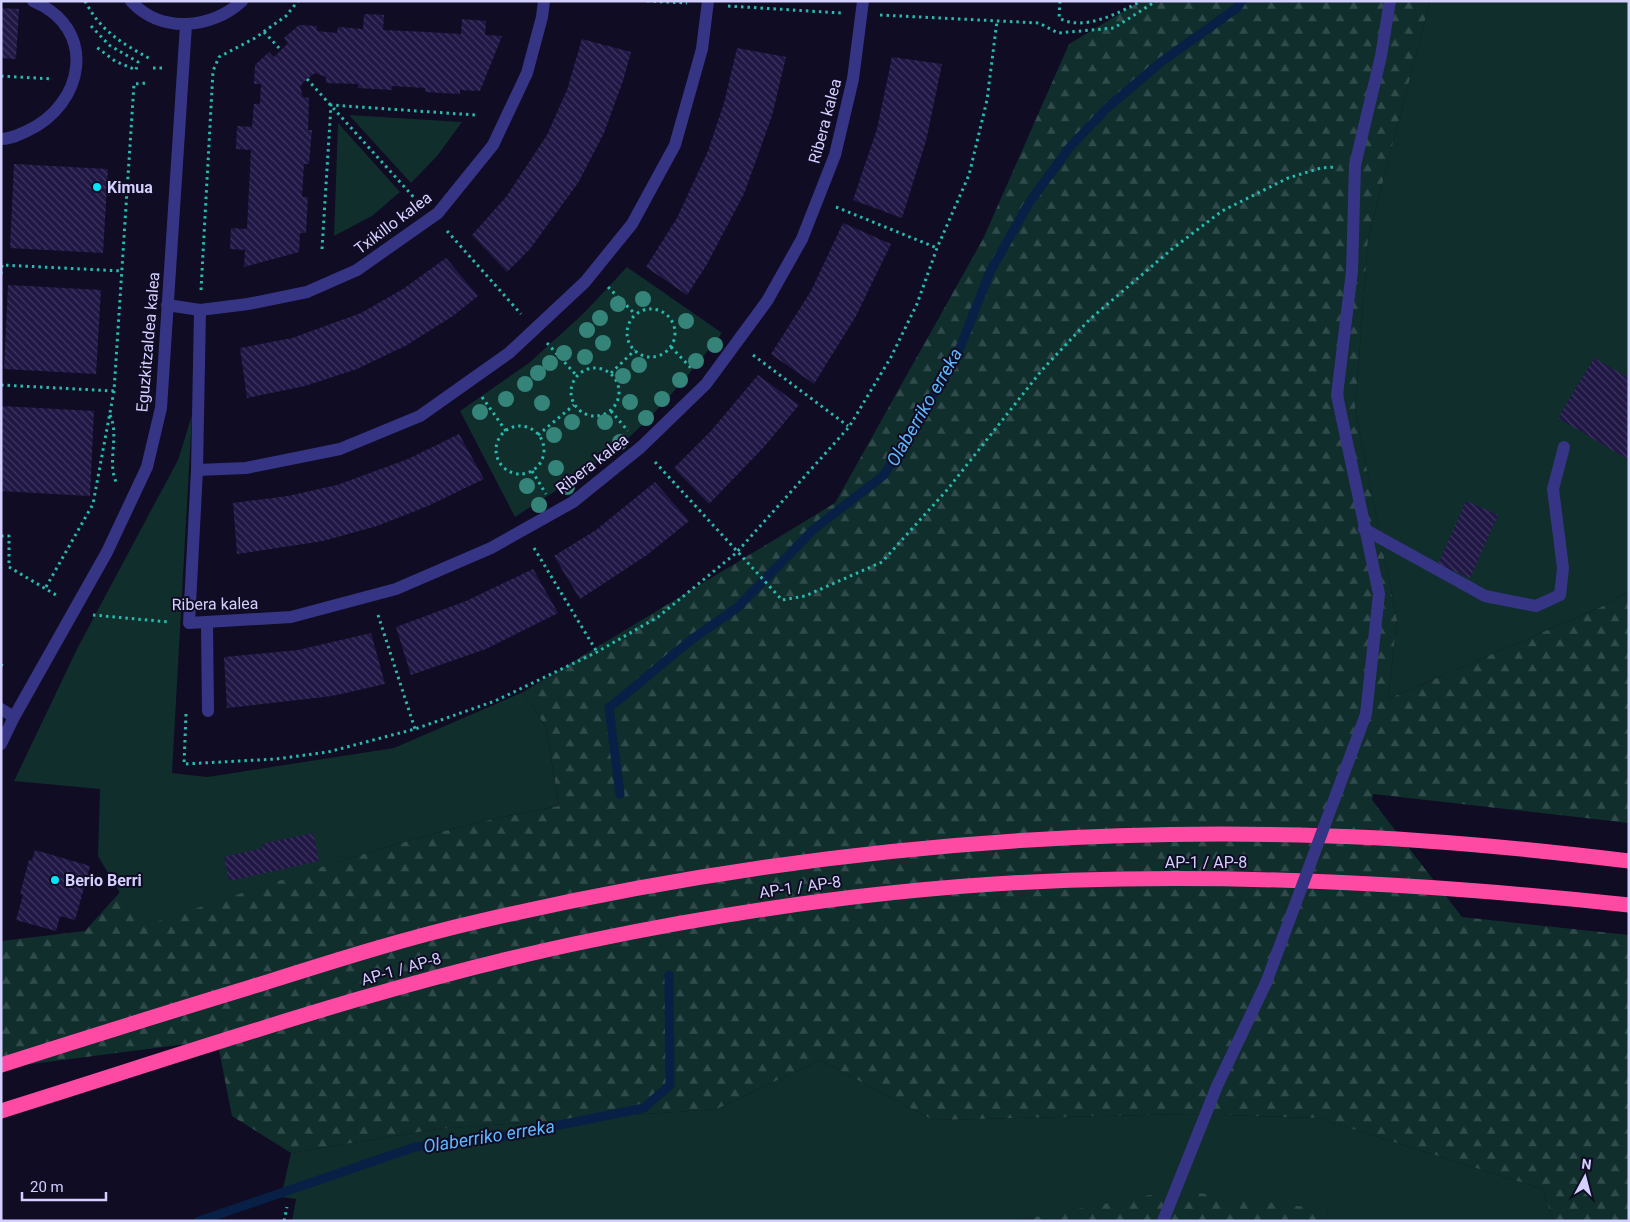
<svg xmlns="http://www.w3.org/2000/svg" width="1630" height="1222" font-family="Roboto,sans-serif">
  <defs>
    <pattern id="forest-firs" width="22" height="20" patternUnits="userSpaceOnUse" patternTransform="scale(1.25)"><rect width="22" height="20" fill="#0f2e2c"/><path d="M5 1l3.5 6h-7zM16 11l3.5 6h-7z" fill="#314b4c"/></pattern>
    <pattern id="building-back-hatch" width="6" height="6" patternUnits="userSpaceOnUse" patternTransform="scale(1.25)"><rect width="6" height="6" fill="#201745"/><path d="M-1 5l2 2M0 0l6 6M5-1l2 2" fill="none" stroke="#403861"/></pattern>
  </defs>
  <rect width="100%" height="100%" fill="#100c23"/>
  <g fill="#0f2e2c">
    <path d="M1430 1H1629V591L1601 607 1388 699 1397 620 1355 410 1368 239Z"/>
    <path d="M349 115 462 122 437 156 411 183Z"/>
    <path d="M338 123 400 192 372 216 334 236Z"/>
    <path d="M627 267 722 333C696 366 669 399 639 428 606 461 554 491 515 517L460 411 529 363 583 314Z"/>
    <path d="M192 415 172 773 207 777 394 748 523 692 546 727 559 806C416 831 279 881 141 928L98 856 100 789 14 781 78 647 178 460Z"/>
    <path d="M820 1060 933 1120 1189 1114 1318 1118 1543 1189 1553 1221H1324L1328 1210 1036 1217 999 1221H292L296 1199 281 1197 291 1153 437 1129 717 1109Z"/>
  </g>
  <g fill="url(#forest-firs)">
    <path d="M1141 1H1430L1368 239 1355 410 1397 620 1388 699 1601 607 1629 591V823L1373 794 1372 800 1462 917 1629 935V1221H1553L1543 1189 1318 1118 1189 1114 933 1120 820 1060 717 1109 437 1129 291 1153 232 1116 217 1040 1 1068V941L85 931 120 892 141 927C279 881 416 831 559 806L546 727 523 692 835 503 983 239 1069 44Z"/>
    <path d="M1176 1190 1328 1210 1324 1221H999L1036 1217Z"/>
  </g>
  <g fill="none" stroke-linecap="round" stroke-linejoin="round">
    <g stroke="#082046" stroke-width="9">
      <path d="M620 794 609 708 691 640 738 607 814 529 884 475 956 358 990 272 1029 203 1069 148 1107 108 1161 62 1237 8 1242 1"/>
      <path d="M199 1221 415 1147 505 1136 644 1108 670 1085 669 975"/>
    </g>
  </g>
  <g fill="url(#building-back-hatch)">
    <path d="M1 8 19 9 16 59 1 58Z"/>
    <path d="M364 14 384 15 383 30 428 32 461 34 462 19 486 21 485 35 502 36 480 91 460 90V94L425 92V88L392 86V90L358 88V84L326 83V77L315 73 307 79 300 86 303 97 309 98 308 130H312L309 164H304L302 197H308L306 233H300L299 252 244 267 245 250 230 249 231 228 247 229 251 150 236 149 237 126 252 127 254 104H260L261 84H254L255 65 269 52 274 57 288 43 284 38 299 25 317 26V31L337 33 338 27 363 29Z"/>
    <path d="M582 39 631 52 623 81 604 133 578 183 530 249 507 272 472 235 506 197 547 135 567 90Z"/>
    <path d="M737 48 786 57 772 116 744 194 706 266 687 295 646 267 677 218 708 151 724 103Z"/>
    <path d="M892 57 942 64 926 141 902 218 853 200 877 129Z"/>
    <path d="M14 164 108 169 103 253 10 248Z"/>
    <path d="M843 223 891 244 856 316 814 384 771 354 811 291Z"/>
    <path d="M446 258 478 296 453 316 407 345 357 369 305 386 247 398 240 348 292 338 361 313 403 289Z"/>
    <path d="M8 285 101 290 96 374 4 369Z"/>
    <path d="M1594 358 1629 378V460L1558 418Z"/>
    <path d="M758 375 799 405 764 447 709 504 674 468 710 432Z"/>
    <path d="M1 406 94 411 90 496 1 491Z"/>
    <path d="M459 434 484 479 428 506 377 526 323 541 237 554 233 503 288 496 337 485 408 459Z"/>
    <path d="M655 482 689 521 647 555 580 599 554 556 596 530Z"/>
    <path d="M1466 501 1498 515 1470 578 1438 564Z"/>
    <path d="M533 569 558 613 486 649 411 675 396 627 466 601Z"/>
    <path d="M371 633 385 684 332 696 227 708 224 657 298 650Z"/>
    <path d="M313 833 319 861 229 881 224 857 263 848 262 844Z"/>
    <path d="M35 850 90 866 75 920 60 916 56 931 16 920 23 895 20 894 29 860H32Z"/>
  </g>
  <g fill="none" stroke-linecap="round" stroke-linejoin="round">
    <g stroke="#27bbaf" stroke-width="3" stroke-dasharray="2.5 4" stroke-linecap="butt">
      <path d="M85 1C101 32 122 43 152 60"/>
      <path d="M647 1 687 3"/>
      <path d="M1060 1 1059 18C1083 32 1119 13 1141 1"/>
      <path d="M728 6 841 13"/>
      <path d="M880 15 1039 23 1058 33 1114 28 1156 1"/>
      <path d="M91 26 109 45 138 62 136 70 115 61 95 46"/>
      <path d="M264 32 281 50"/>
      <path d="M153 68H163"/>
      <path d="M1 76 53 79"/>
      <path d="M307 79 418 202"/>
      <path d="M836 207 937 248"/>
      <path d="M447 231 521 314"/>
      <path d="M322 249 331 105 475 115"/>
      <path d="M1 274 2 265 122 271"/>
      <path d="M608 287 635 314"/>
      <path d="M201 290 213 71 219 57 255 38 286 16 298 1"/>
      <circle cx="651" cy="333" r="24"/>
      <path d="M547 343 577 376"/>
      <path d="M671 347 693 370"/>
      <path d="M753 355 848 426"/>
      <circle cx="595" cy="392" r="24"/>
      <path d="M611 373 635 350"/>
      <path d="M1 385 114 391"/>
      <path d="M482 397 506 431"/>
      <path d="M611 411 628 431"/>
      <path d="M110 415C120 437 106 462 117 484"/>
      <circle cx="520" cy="450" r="24"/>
      <path d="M538 435 574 405"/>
      <path d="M655 462 782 600 805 596 882 562 947 490 1042 370 1089 320 1172 249 1222 211 1288 178 1321 168 1335 167"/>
      <path d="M532 471 546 494"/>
      <path d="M1 536H9V567L56 595"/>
      <path d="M534 548 597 652"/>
      <path d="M46 587 93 504 114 391 134 84 147 83"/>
      <path d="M93 615 169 622"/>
      <path d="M378 615 415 729"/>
      <path d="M1 666 3 662"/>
      <path d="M186 714 184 764 276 759 328 752 415 729 495 701 597 652 658 617 736 553 849 427 891 357 917 304 937 248 969 175 987 100 997 21"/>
      <path d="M284 1221 287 1207"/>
    </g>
    <g stroke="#363585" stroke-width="12">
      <path d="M1364 529 1485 596 1536 606 1560 595 1563 568 1553 489 1564 447"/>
      <path d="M207 624 208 711"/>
    </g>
    <g stroke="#363585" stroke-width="12">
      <path d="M1 139C11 139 18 135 27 131 84 105 99 29 33 1"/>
      <path d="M167 305 200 310 248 304 307 292 357 270 438 213 493 145 527 73 542 17 544 1"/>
      <path d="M200 310 197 470 189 623 291 617 396 589 491 548 573 502 641 447 706 384 767 301 802 239 835 155 853 79 863 1"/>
      <path d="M197 470 246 468 340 449 420 416 509 353 585 282 632 224 675 145 702 49 708 1"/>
      <path d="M1 709 14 717"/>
      <path d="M1366 714 1379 594 1337 395 1352 271 1355 165 1381 56 1390 1"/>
      <path d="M1163 1221 1217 1086 1266 983"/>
    </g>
    <g stroke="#363585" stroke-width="12">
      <path d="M131 1C160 34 212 29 242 1"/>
      <path d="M1 744 14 717 107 552 147 467 161 408 186 25"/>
    </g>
    <g stroke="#ff4aa4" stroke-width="15">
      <path d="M1 1065C83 1039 165 1013 248 988 324 964 401 939 480 921 759 856 1044 826 1330 836 1430 839 1530 849 1629 861"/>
      <path d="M1 1111C197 1050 392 981 593 940 767 904 945 881 1122 879 1291 876 1460 887 1629 905"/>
    </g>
    <path stroke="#363585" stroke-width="12" d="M1266 983 1366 714"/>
  </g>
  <g fill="#358479">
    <circle cx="643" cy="299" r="8"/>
    <circle cx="618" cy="304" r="8"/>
    <circle cx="600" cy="318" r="8"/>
    <circle cx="686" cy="321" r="8"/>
    <circle cx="587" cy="330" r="8"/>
    <circle cx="603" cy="343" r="8"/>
    <circle cx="715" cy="345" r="8"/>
    <circle cx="564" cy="353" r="8"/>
    <circle cx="585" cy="357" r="8"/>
    <circle cx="696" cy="361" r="8"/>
    <circle cx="550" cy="363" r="8"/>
    <circle cx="639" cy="365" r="8"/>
    <circle cx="538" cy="373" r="8"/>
    <circle cx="623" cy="376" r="8"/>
    <circle cx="680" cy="380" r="8"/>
    <circle cx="525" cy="384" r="8"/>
    <circle cx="506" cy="399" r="8"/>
    <circle cx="662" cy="399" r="8"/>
    <circle cx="630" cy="402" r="8"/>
    <circle cx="542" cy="403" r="8"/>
    <circle cx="480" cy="412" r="8"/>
    <circle cx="646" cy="418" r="8"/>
    <circle cx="572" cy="422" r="8"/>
    <circle cx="605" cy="422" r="8"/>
    <circle cx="554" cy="435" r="8"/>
    <circle cx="620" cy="442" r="8"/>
    <circle cx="556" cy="468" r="8"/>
    <circle cx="527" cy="486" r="8"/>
    <circle cx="567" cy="487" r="8"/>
    <circle cx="539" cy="505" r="8"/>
  </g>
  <g fill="#00e6fa" stroke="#100c23" stroke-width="2">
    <circle cx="97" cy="187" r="5"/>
    <circle cx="55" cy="880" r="5"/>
  </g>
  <g text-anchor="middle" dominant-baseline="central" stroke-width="4" stroke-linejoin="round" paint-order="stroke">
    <g font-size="16" fill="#d3cfff" stroke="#100c23">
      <text transform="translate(825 121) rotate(-75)">Ribera kalea</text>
      <text transform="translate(393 223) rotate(-37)">Txikillo kalea</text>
      <text transform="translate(148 342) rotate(-85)">Eguzkitzaldea kalea</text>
      <text transform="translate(592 464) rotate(-38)">Ribera kalea</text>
      <text transform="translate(215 604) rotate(-1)">Ribera kalea</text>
      <text x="1206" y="862">AP-1 / AP-8</text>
      <text transform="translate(800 887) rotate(-8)">AP-1 / AP-8</text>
      <text transform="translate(401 969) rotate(-16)">AP-1 / AP-8</text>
    </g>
    <g font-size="16" font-weight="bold" fill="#d3cfff" stroke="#100c23" text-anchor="start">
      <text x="107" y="187">Kimua</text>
      <text x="65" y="880">Berio Berri</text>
    </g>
    <g font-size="18" font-style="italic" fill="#5db7ff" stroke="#100c23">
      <text transform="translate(924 407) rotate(-60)">Olaberriko erreka</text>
      <text transform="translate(489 1136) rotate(-9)">Olaberriko erreka</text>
    </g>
  </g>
  <rect width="1630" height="1222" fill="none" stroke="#d3cfff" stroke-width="5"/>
  <g transform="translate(1585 1177) rotate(7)" stroke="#100c23" stroke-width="4" paint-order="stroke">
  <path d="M0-4L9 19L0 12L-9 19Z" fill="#d3cfff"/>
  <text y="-8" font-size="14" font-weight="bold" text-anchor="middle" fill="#d3cfff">N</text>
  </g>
  <path d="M22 1192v8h84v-8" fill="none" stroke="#d3cfff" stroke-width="2.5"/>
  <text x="30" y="1192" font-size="15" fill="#d3cfff" stroke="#100c23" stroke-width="4" paint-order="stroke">20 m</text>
</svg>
